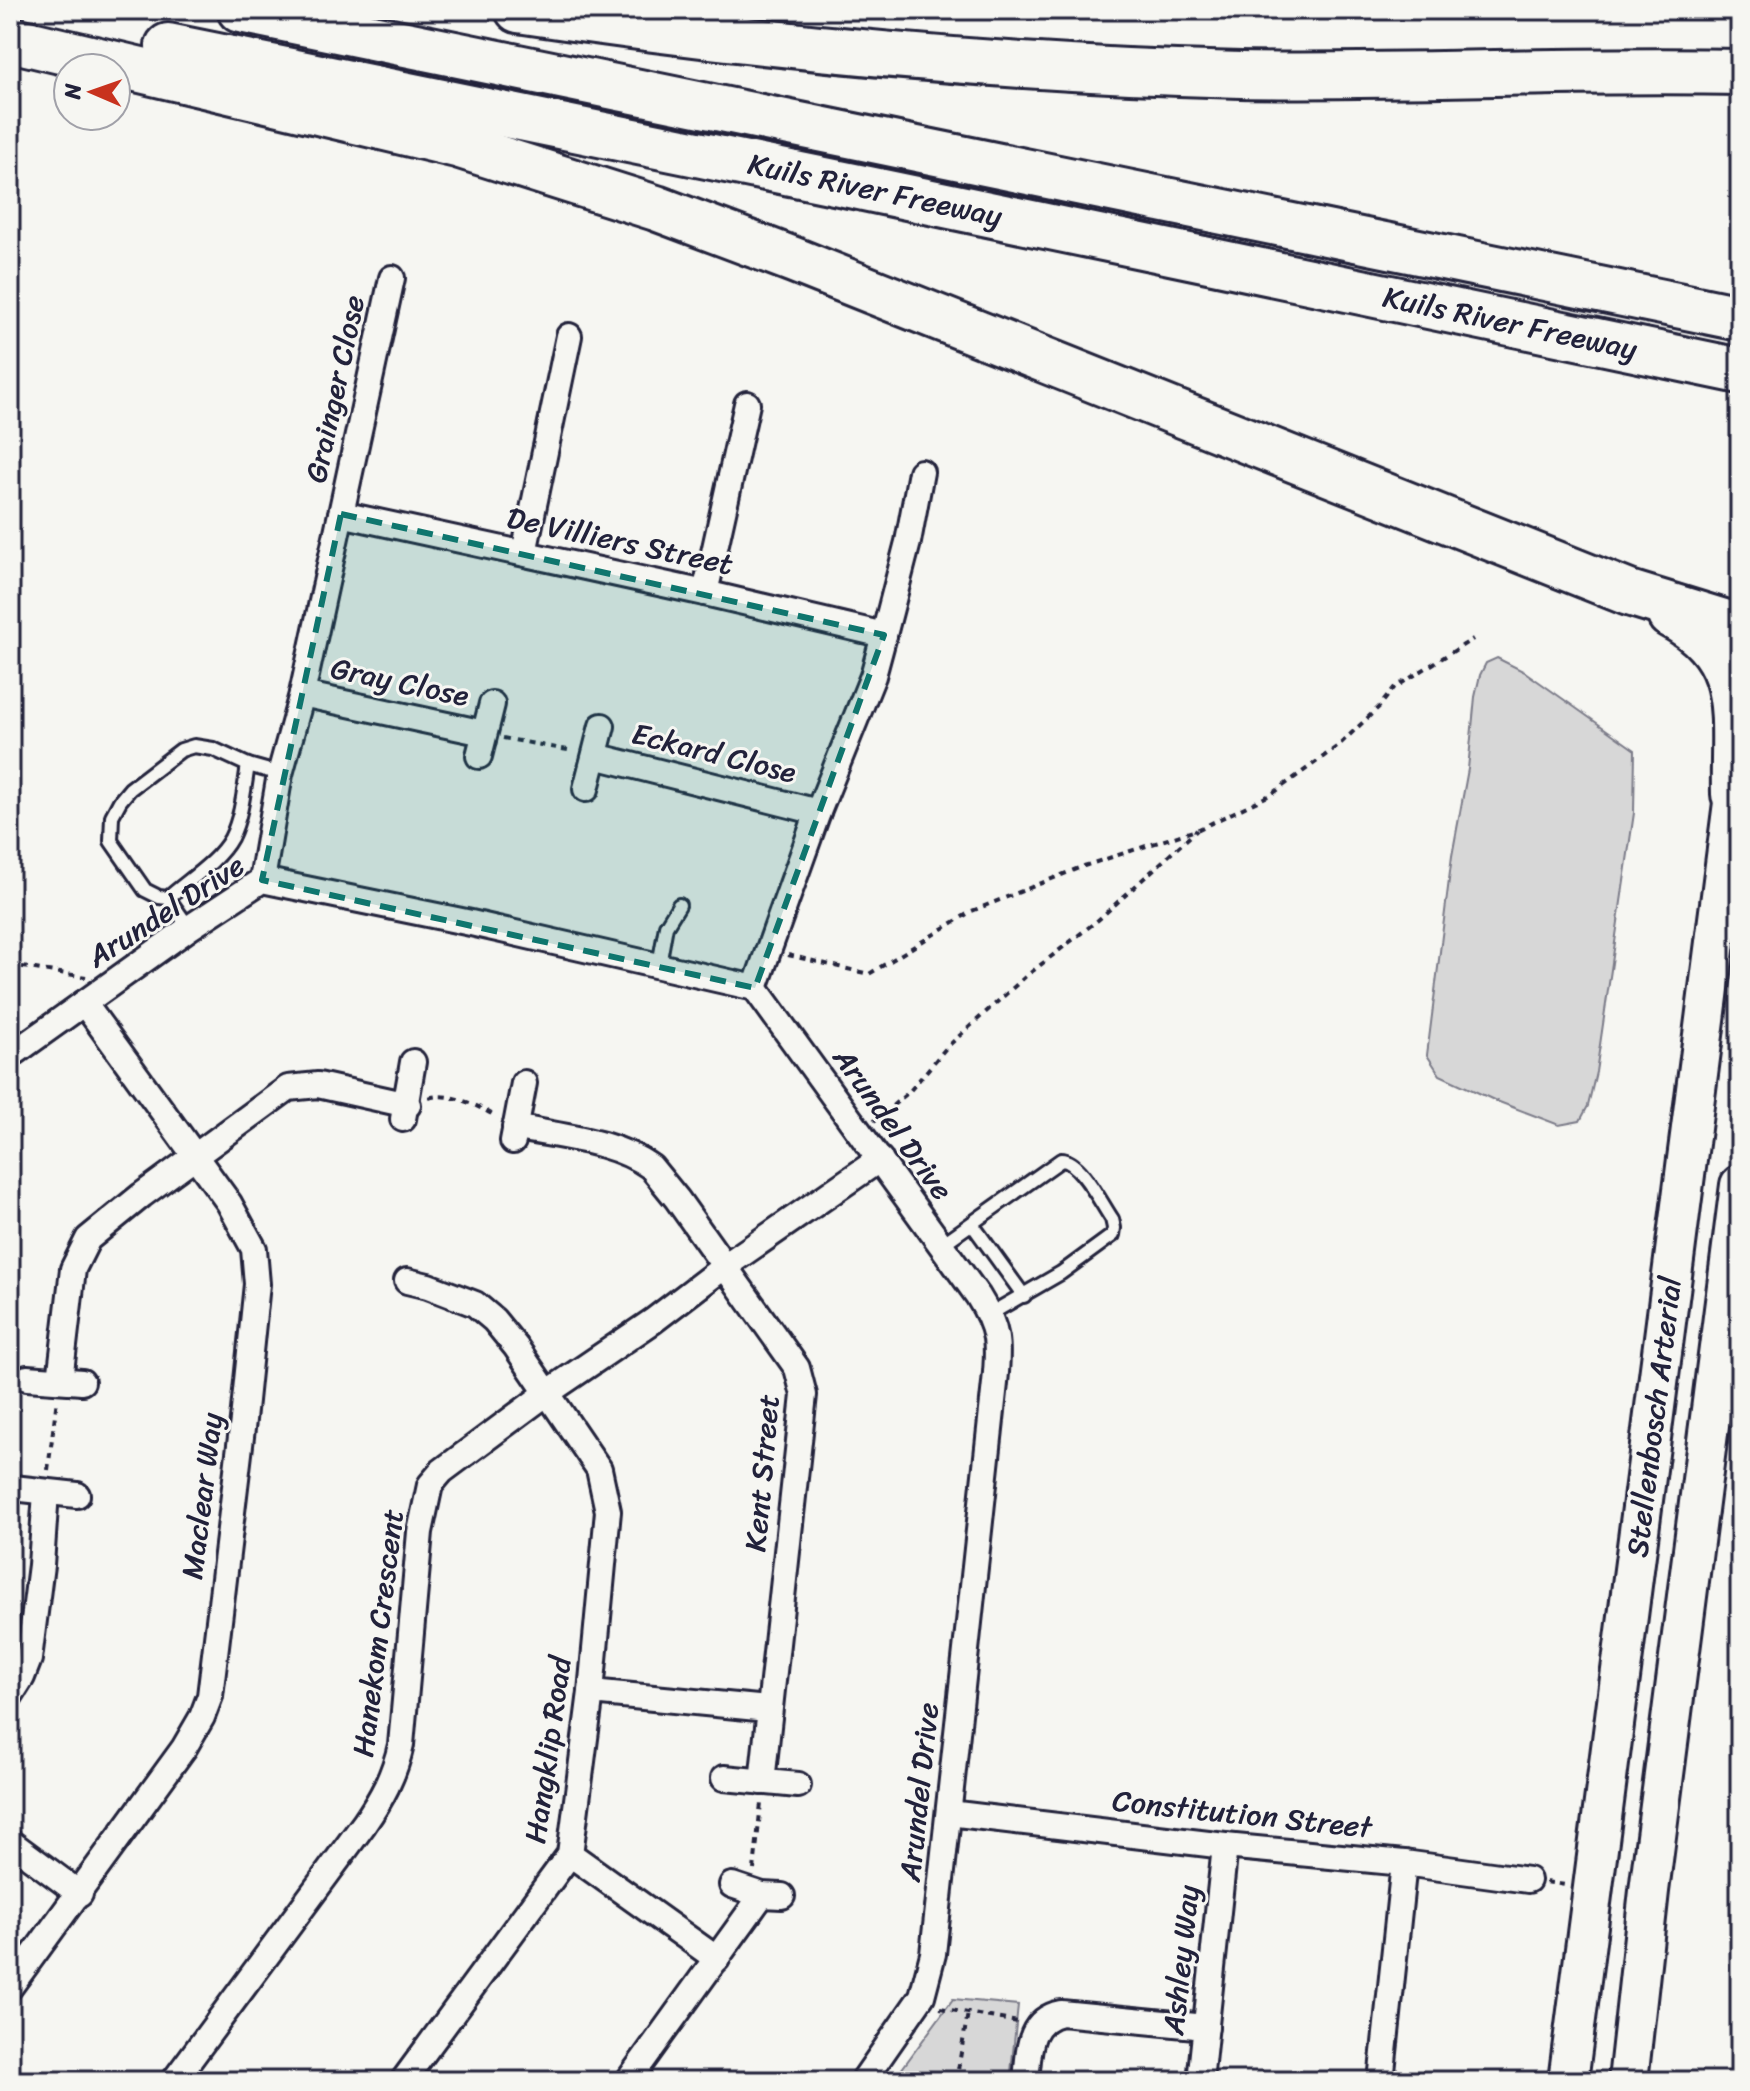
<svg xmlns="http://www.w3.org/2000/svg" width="1750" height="2091" font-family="Sriracha,sans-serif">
  <rect width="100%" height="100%" fill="#f6f6f2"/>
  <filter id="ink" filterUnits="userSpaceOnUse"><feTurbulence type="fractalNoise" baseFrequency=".0125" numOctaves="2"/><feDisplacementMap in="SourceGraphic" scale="16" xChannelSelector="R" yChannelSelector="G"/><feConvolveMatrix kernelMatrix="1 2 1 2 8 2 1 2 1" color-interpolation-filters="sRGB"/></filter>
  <g filter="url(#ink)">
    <g fill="#d7d7d7" stroke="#7c7c89" stroke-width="2">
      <path d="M1497 658 1525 672 1635 750 1634 813 1596 1072 1588 1106 1580 1121 1559 1125 1494 1100 1440 1075 1427 1055 1452 856 1468 769 1475 697 1480 675 1486 663Z"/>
      <path d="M953 1999 1018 2005 1010 2081H893Z"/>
    </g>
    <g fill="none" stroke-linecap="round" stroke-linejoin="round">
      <g stroke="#22223b" stroke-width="18">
        <g id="service">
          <path d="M168 898C188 880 218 862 231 838 242 816 244 789 248 765"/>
          <path d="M189 928 168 898 159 897 145 890 111 841 112 816 120 801 130 789 181 750 194 746 213 749 248 765 280 774"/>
          <path d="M659 965 666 926 679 905"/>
          <path d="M972 1224 1024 1296"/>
          <path d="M941 1245 1061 1160C1080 1160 1101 1203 1112 1219L1114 1228 1113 1235 1061 1273 990 1314"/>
        </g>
      </g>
      <g stroke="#22223b" stroke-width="30">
        <g id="minor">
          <path d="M341 514 705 593 884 635 873 676 818 812 755 988"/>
          <path d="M524 553 569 336"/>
          <path d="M705 593 747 404"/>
          <path d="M884 635 908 542 921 472"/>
          <path d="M302 694 484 733"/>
          <path d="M479 756 492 704"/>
          <path d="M595 756 818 812"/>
          <path d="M586 789 602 726"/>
          <path d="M262 880 280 774 302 694 392 278"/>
          <path d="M10 1056 189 928 262 880 471 923 755 988 978 1296C999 1329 999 1345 995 1383L933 1954 922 1996 863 2081"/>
          <path d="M403 1119 413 1062"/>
          <path d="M515 1127C560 1137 614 1140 651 1167L677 1199 797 1368 804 1395 762 1782"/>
          <path d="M513 1141 524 1083"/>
          <path d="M27 1378 82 1382"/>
          <path d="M60 1380 73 1269 88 1239 142 1195 288 1088 318 1085 408 1105"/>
          <path d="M13 1488 77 1495"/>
          <path d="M591 1692 768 1709"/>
          <path d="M10 1696 22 1677 29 1659 41 1565 46 1492"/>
          <path d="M724 1778 798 1785"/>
          <path d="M949 1813 1225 1846 1404 1863 1528 1880"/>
          <path d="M10 1842 80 1894"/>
          <path d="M570 1854 717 1959"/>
          <path d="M732 1885 762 1895 782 1896"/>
          <path d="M10 1987 184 1748 202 1717 210 1696 243 1420 257 1284 254 1249 229 1203 84 1003"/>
          <path d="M174 2081 364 1824C382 1798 394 1776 401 1745L420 1532 430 1485 442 1471 547 1393 653 1321 725 1266 880 1159"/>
          <path d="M403 2081 570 1854 591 1692 608 1511 599 1469 516 1347 494 1320 475 1304 428 1286 407 1281"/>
          <path d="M628 2081 762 1895"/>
          <path d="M1026 2081C1029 2053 1027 2020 1061 2013L1206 2027"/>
          <path d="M1200 2081 1225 1846"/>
          <path d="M1381 2081 1404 1863"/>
        </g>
      </g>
      <g stroke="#22223b" stroke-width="44">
        <g id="primary">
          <path d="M1568 2081 1738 764"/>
          <path d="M1628 2081 1649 1891 1740 1185"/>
        </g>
      </g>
      <g stroke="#22223b" stroke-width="50">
        <g id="motorway">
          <path d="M240 10 1740 318"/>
          <path d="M518 10C757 46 999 69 1241 75 1407 78 1574 68 1740 72"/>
          <path d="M10 39 457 145 656 208 794 260 1629 593 1740 627"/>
          <path d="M168 46 859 187 1740 371"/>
          <path d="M1670 615C1749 657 1732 717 1734 794"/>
        </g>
      </g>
      <g stroke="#22223b" stroke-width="4" stroke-dasharray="6 6" stroke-linecap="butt">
        <path d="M503 738 573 751"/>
        <path d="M788 955 869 974 972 911 1084 866 1199 829 1272 794 1338 746 1379 707 1394 688 1473 639"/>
        <path d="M10 965 86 977"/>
        <path d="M429 1098C448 1091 479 1106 495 1116"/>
        <path d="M874 1121 909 1092 946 1048 1025 977 1098 920 1197 830"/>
        <path d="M48 1470 57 1399"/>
        <path d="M754 1870 761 1803"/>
        <path d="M1546 1882 1565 1885"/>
        <path d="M940 2008 1018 2022"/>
        <path d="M956 2081 968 2013"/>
      </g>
      <use href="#service" stroke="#f6f6f2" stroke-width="12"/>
      <use href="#minor" stroke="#f6f6f2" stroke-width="24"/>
      <use href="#primary" stroke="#f6f6f2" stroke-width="38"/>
      <use href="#motorway" stroke="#f6f6f2" stroke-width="44"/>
    </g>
  </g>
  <path fill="#0f766e" fill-opacity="0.2" stroke="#0f766e" stroke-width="6" stroke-dasharray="16 10" stroke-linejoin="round" d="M341 514 884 635 755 988 262 880Z"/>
  <g text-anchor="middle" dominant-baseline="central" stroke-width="6" stroke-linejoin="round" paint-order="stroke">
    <g font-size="30" fill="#22223b" stroke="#f6f6f2">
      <text transform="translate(875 190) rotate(12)">Kuils River Freeway</text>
      <text transform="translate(1510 323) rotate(12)">Kuils River Freeway</text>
      <text transform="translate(335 389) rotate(-78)">Grainger Close</text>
      <text transform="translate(620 541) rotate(12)">De Villiers Street</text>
      <text transform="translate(400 682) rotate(12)">Gray Close</text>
      <text transform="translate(714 753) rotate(14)">Eckard Close</text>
      <text transform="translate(166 911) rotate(-33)">Arundel Drive</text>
      <text transform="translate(893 1124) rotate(54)">Arundel Drive</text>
      <text transform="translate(1654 1417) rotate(-83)">Stellenbosch Arterial</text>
      <text transform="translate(762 1473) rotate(-85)">Kent Street</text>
      <text transform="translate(202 1496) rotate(-83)">Maclear Way</text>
      <text transform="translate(378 1633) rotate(-83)">Hanekom Crescent</text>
      <text transform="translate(548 1750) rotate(-82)">Hangklip Road</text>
      <text transform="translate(919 1792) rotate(-84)">Arundel Drive</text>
      <text transform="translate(1242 1814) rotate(6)">Constitution Street</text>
      <text transform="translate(1181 1960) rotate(-84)">Ashley Way</text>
    </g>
  </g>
  <rect width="1750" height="2091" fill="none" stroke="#f6f6f2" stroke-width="40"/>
  <rect x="20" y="20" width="1710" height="2051" fill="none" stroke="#22223b" stroke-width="3" filter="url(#ink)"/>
  <g transform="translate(92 92) rotate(272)"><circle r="38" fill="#f6f6f2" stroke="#a1a1a9" stroke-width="2"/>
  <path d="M0-6L14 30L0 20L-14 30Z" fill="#c8321e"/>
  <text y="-12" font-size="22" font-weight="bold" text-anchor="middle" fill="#22223b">N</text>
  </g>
</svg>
